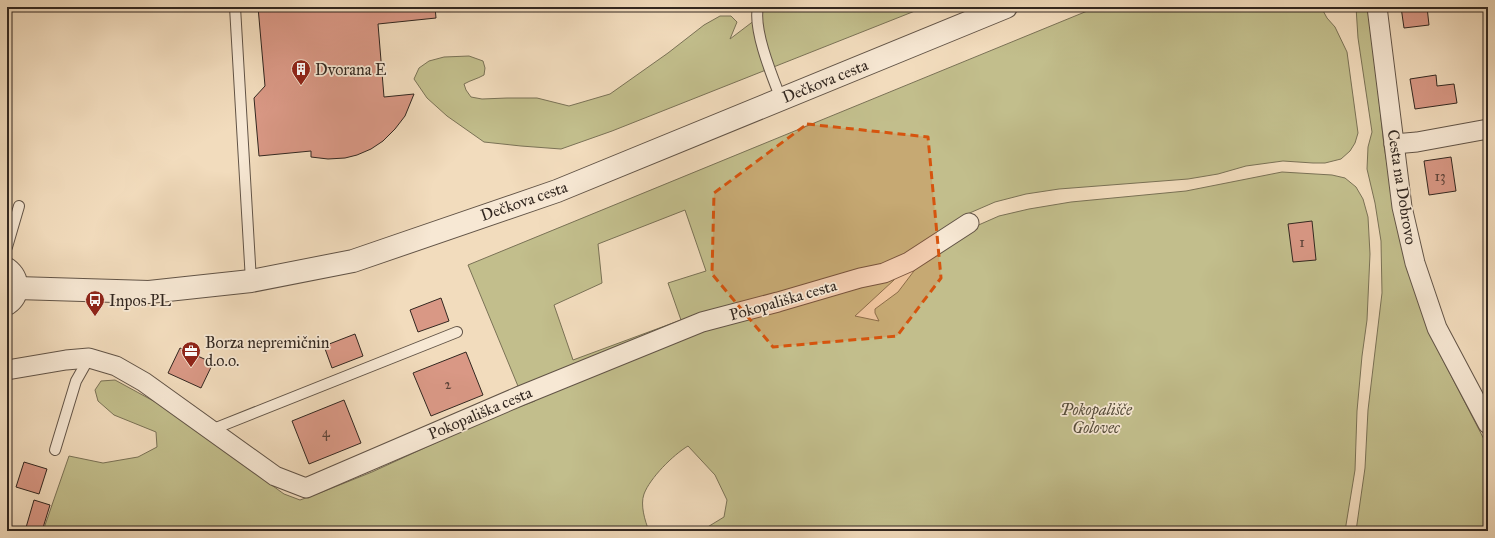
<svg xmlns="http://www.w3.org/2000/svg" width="1495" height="538" font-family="'IM FELL Great Primer',serif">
  <rect width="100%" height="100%" fill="#f2dcbd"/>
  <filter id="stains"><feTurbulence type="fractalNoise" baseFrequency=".005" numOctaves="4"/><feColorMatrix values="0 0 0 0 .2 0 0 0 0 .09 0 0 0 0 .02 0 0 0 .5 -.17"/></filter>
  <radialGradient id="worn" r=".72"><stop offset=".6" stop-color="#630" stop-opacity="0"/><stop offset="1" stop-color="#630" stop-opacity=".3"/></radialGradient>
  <g fill="#c2be8c" stroke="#7a7256" fill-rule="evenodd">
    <path d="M768 7H925L612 131 561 149 521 146 484 142 447 116 427 98 414 79 419 68 429 61 444 57 469 56 483 61 485 68 484 75C477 79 471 80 464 84L466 90 471 97 482 99 507 98H537L569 106 610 94 668 53 704 25 720 16H731L737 22 730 39 755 20Z"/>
    <path d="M1097 7H1321L1327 18 1335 27 1347 52 1358 133 1355 143 1350 151 1341 159 1325 163H1313L1283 161 1246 166 1218 174 1188 179 1059 189 1026 194 995 202 965 215 894 277V280L855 316 879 321 875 313V309L898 292 920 263 974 227 999 216 1029 209 1071 202 1186 191 1282 172 1332 175 1345 178 1356 187 1363 199 1368 217 1370 254 1367 320 1362 356 1357 411 1355 470 1345 531H701L724 517 727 500 715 475 688 446C673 455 650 478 644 494 640 505 645 521 649 531H43L69 456 103 463 138 457 157 447 156 432 114 415 98 401 95 390 101 381 115 380 159 404 284 494 300 500 322 492 372 472 492 417 535 401 530 388 520 391 468 265ZM685 210 706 271 668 283 681 320 573 360 554 305 602 283 598 244Z"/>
    <path d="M1356 7H1369L1384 146 1395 210 1429 333 1488 447V531H1356L1365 468 1368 410 1382 293 1381 241 1375 203 1367 169 1368 147 1372 132 1358 38Z"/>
  </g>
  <g fill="#d99885" stroke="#322720">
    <path d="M258 7H435L436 18 378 24 384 97 414 94 405 116 395 129 383 141 371 149 357 155 345 158 328 159 311 157V151L259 156 254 98 265 86Z"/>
    <path d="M1401 7H1427L1429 25 1404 28Z"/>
    <path d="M1436 75 1437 86 1454 84 1457 103 1415 109 1410 79Z"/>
    <path d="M1451 157 1456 191 1429 195 1424 161Z"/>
    <path d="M1312 221 1316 260 1293 262 1288 224Z"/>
    <path d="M441 298 449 321 418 332 410 310Z"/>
    <path d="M355 334 363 356 332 368 324 346Z"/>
    <path d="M180 348 213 363 201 388 168 373Z"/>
    <path d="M466 352 483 395 431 416 413 373Z"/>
    <path d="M344 400 361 443 309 464 292 421Z"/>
    <path d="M24 462 47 469 39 494 16 487Z"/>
    <path d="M34 500 50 505 42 531H25Z"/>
  </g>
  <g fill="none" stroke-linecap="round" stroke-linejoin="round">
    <g stroke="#625447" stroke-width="12">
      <g id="service">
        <path d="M235 7 251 281"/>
        <path d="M758 7C753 30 772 76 781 99"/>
        <path d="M7 247 19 206"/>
        <path d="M211 430 457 332"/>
        <path d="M55 450 76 381 89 358"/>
      </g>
    </g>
    <g stroke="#625447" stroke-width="21">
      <g id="minor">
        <path d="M1377 7 1402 207 1415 263 1437 328 1488 424"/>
        <path d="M1394 144 1417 142 1488 129"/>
        <path d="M7 370 66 360 89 358 116 366 144 382 275 476 306 488 520 396 702 322 778 302 860 278 884 273 909 262 969 223"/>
      </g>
    </g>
    <g stroke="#625447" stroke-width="24">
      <g id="tertiary">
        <path d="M7 269C19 278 20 295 7 304"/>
        <path d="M17 288 149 292 251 281 353 261 557 191 1006 7"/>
      </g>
    </g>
    <use href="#service" stroke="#f7e8d4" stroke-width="10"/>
    <use href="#minor" stroke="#f7e8d4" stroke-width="19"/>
    <use href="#tertiary" stroke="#f7e8d4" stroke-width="22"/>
  </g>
  <path fill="#d6540e" fill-opacity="0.2" stroke="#d6540e" stroke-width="3" stroke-dasharray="8 5" stroke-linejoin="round" d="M807 124 928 137 941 278 897 336 773 347 712 274 714 193Z"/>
  <defs>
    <g id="building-pin" transform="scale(1)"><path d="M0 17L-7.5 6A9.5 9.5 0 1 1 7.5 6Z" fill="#8f2418" stroke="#f7e8d4"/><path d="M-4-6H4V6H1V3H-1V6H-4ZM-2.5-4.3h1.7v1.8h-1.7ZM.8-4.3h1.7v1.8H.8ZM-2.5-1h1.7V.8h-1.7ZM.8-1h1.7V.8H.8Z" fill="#fff"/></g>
    <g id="bus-pin" transform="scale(1)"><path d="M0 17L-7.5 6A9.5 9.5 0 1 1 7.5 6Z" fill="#8f2418" stroke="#f7e8d4"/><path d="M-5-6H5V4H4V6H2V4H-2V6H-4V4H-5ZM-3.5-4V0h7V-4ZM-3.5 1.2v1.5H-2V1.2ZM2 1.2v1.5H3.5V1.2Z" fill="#fff"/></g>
    <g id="office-pin" transform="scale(1)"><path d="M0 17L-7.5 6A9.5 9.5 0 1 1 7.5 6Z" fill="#8f2418" stroke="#f7e8d4"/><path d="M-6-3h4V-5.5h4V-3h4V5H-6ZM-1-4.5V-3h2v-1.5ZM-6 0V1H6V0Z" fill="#fff"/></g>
  </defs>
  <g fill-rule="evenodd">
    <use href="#building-pin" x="301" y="69"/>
    <use href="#bus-pin" x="95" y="300"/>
    <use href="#office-pin" x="191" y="351"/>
  </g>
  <g text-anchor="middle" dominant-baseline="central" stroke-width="3.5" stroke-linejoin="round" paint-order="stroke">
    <g font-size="14" fill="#5c4339">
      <text x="1440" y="176">13</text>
      <text x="1302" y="242">1</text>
      <text x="448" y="384">2</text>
      <text x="326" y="432">4</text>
    </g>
    <g font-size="16" fill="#322720" stroke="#f7e8d4" text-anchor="start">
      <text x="315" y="69">Dvorana E</text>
      <text x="109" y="300">Inpos PL</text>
      <text x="205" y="342">Borza nepremičnin<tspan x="205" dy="18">d.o.o.</tspan></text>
    </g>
    <g font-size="16" fill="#322720" stroke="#f7e8d4">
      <text transform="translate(825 81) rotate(-22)">Dečkova cesta</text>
      <text transform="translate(1402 187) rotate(81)">Cesta na Dobrovo</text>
      <text transform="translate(524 201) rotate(-19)">Dečkova cesta</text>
      <text transform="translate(783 300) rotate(-16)">Pokopališka cesta</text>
      <text transform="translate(480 413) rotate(-23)">Pokopališka cesta</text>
    </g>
    <g font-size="16" font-style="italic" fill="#564d3b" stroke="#f7e8d4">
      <text x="1096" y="409">Pokopališče<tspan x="1096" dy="18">Golovec</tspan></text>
    </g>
  </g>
  <rect width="1495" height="538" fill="none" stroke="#f2dcbd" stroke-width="24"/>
  <rect x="8" y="8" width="1479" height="522" fill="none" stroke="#322720" stroke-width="2"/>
  <rect x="12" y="12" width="1471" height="514" fill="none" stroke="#322720"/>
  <rect width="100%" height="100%" filter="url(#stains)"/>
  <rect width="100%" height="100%" fill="url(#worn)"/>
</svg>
